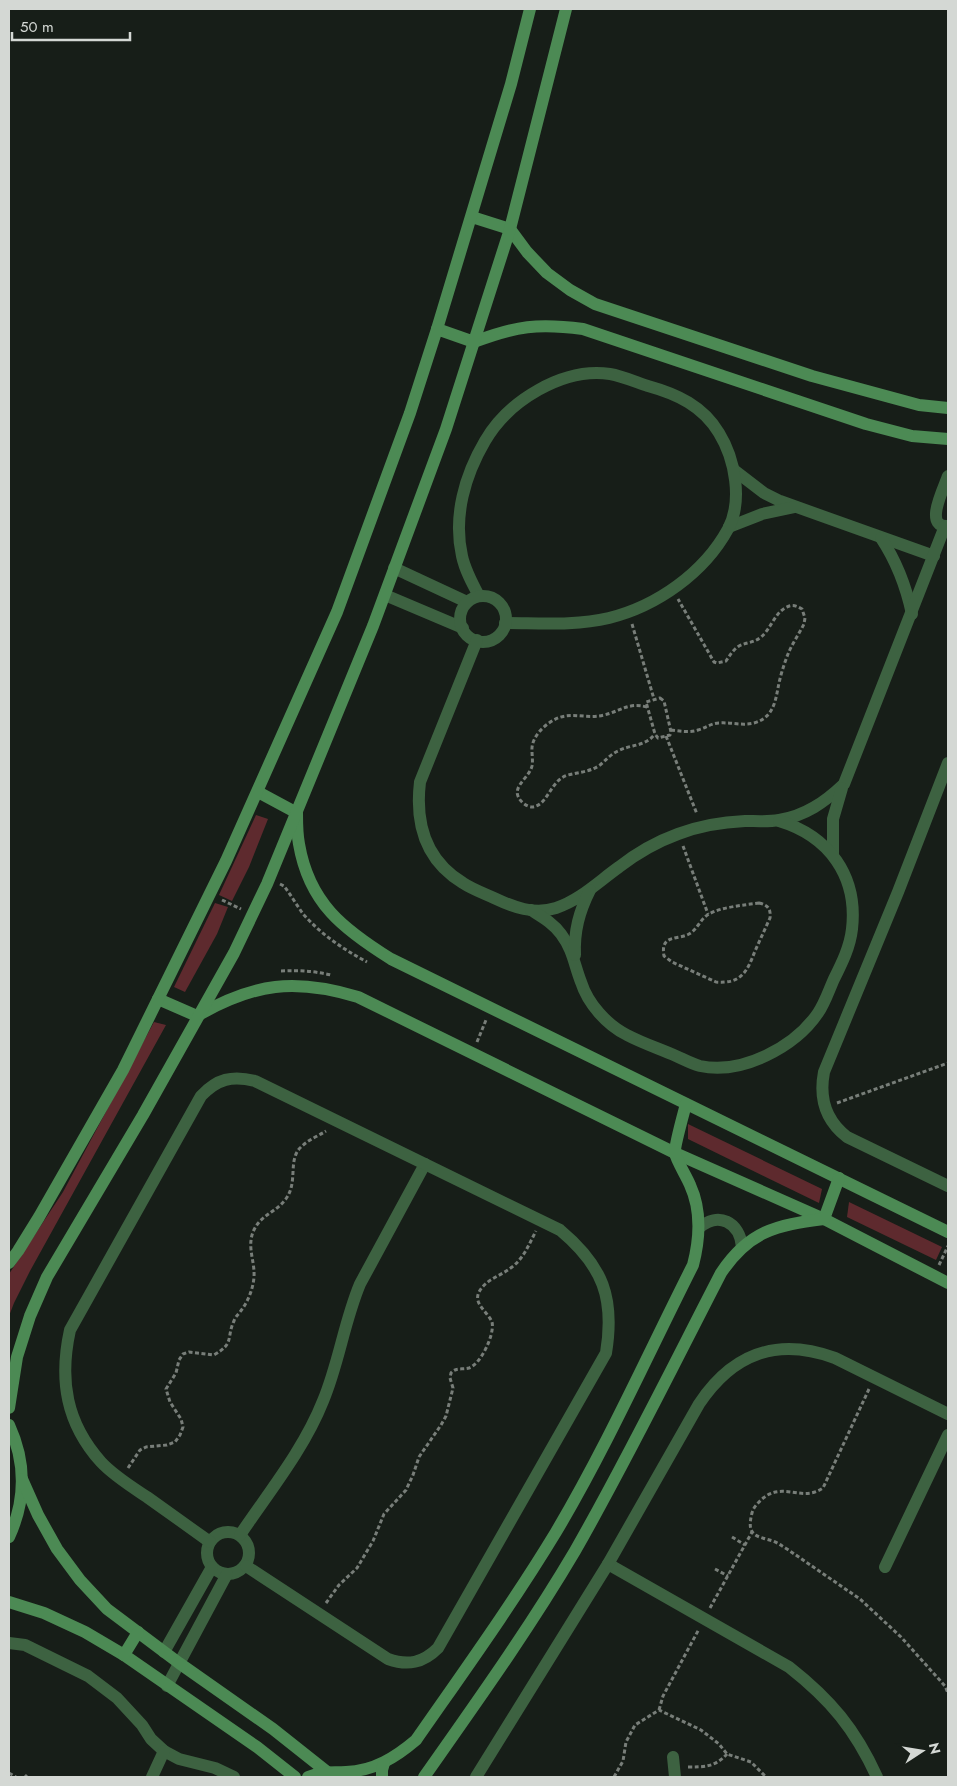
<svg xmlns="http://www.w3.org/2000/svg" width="957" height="1786" font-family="Jost,sans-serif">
  <rect width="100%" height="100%" fill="#171e18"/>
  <g fill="#5e2a2e">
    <path d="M256 815 268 819 249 867 232 901 219 895Z"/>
    <path d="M215 903 228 907 217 934 185 992 174 987Z"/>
    <path d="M154 1022 166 1025 30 1271 14 1303 9 1316V1274L63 1192Z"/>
    <path d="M688 1124 822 1189 819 1203 688 1139Z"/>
    <path d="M849 1202 942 1247 936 1260 847 1217Z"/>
  </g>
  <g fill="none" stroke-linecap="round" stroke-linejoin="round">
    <g stroke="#787e79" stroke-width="3" stroke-dasharray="4 2.5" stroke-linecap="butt">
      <path d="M632 624 654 699"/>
      <path d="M660 698 664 701 671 732 670 735 658 738 655 734 646 702Z"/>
      <path d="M647 707C628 702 621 711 604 715 583 720 568 709 549 723 540 729 531 740 532 751 532 756 533 761 532 766 529 779 508 788 522 802 525 805 529 807 532 807 548 806 550 780 568 775 579 772 590 772 600 765 606 760 611 754 618 751 631 744 645 747 655 734"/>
      <path d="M671 730C680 731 689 733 698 730 706 728 711 723 719 723 731 722 742 726 754 723 772 718 775 704 778 688 780 677 784 664 788 654 792 644 799 634 804 624L805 618 802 609C797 606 792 604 787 607 775 612 771 629 761 637 754 643 747 642 739 646 733 650 730 655 726 661L717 663 714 662 678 599"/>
      <path d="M666 736 697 814"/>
      <path d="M683 846 708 914"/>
      <path d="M280 884 284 886C291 895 297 906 304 915 322 935 343 949 367 962"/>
      <path d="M222 900 241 909"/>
      <path d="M759 903C768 905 771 909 770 918 765 929 760 940 755 951 747 972 741 984 716 982L672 962 664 956C660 934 678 940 689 934 698 929 700 919 709 914 721 907 745 905 759 903Z"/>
      <path d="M281 971C298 970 314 971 331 975"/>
      <path d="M477 1042 486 1020"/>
      <path d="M837 1103 948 1063"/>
      <path d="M939 1265 948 1246"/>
      <path d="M869 1389 823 1488C801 1503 782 1480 761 1500 757 1504 753 1508 752 1513 746 1536 756 1536 773 1541 778 1543 782 1546 787 1549L860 1599 901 1637 945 1686 948 1693"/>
      <path d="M128 1468 140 1450 146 1447 167 1445 175 1442 180 1435 183 1427 181 1419 170 1402 166 1389 176 1373 179 1360 183 1354 189 1352 214 1355C235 1343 226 1338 234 1321 235 1317 238 1315 240 1312 248 1302 253 1289 254 1277 255 1261 247 1248 253 1232 260 1215 275 1213 285 1200 299 1183 287 1160 301 1147 308 1140 318 1136 326 1131"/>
      <path d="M732 1537 745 1545"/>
      <path d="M715 1569 728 1576"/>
      <path d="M326 1603 339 1585 357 1568 373 1541 384 1514 406 1490 413 1475 419 1457 441 1425 446 1416 453 1388 450 1378 451 1373C456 1367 462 1370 469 1368 481 1364 495 1334 492 1322 488 1312 473 1304 479 1292 486 1279 501 1276 512 1267 524 1258 529 1244 536 1231"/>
      <path d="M710 1608 752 1532"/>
      <path d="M659 1710 663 1696 699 1629"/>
      <path d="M688 1767C705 1767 715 1767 727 1754"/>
      <path d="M9 1773 16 1777"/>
      <path d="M25 1777 27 1775"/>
      <path d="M614 1777 623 1761 626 1742 635 1725 659 1710 701 1730 719 1744 727 1754 751 1762 766 1777"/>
    </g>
    <g stroke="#3d6241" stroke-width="12">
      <path d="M734 470 764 493 780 501 934 556"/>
      <path d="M948 476C944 488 923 528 948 526"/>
      <path d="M729 527 762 514 795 507"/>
      <path d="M881 538C897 562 906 586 912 614"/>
      <path d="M394 568 467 602"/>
      <path d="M385 595 463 628"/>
      <path d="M479 596C472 583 465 570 462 556 453 516 465 475 485 441 508 401 563 367 610 374 622 376 636 382 648 386 677 394 703 406 719 433 735 459 743 501 728 529 704 573 657 606 609 618 575 626 539 623 505 623"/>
      <circle cx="483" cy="619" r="23"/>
      <path d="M477 640 420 782C415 824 425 860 463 883 472 889 483 893 494 898 513 907 534 915 556 908 580 900 598 882 619 867 637 853 656 842 678 834 699 826 722 822 745 821 756 821 768 822 779 820 805 816 825 802 844 784L945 526"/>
      <path d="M948 763 898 892 824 1072C819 1098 825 1120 847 1137L948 1186"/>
      <path d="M833 854V819L842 788"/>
      <path d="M531 910C542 917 553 923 561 934 573 950 574 964 581 982 588 1004 607 1025 627 1035 642 1043 660 1049 676 1056 683 1059 692 1064 700 1066 742 1075 795 1047 818 1013 825 1003 829 990 834 979 842 963 850 947 852 929 858 876 829 836 779 821"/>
      <path d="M575 955C574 931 579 912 590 890"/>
      <path d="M699 1228C718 1211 740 1222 742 1247"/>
      <circle cx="228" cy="1553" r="21"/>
      <path d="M240 1535C269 1492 304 1449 323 1401 339 1363 344 1322 360 1284L425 1164"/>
      <path d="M210 1542C189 1527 168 1512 147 1497 132 1487 114 1476 101 1462 66 1423 59 1380 70 1330L201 1096C217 1079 232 1075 255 1081L560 1230C603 1266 615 1298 606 1353L438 1648C423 1663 408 1666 388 1659L246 1566"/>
      <path d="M608 1564 789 1667C831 1700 855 1729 877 1777"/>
      <path d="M885 1567 948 1435"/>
      <path d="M9 1643 25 1645 88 1676 117 1698 142 1725 151 1739 164 1751 179 1759 215 1768 234 1777"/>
      <path d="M164 1652 212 1567"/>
      <path d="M167 1686 227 1574"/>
      <path d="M673 1757 675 1777"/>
      <path d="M152 1777 164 1751"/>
      <path d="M476 1777 608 1564 699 1404C733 1353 777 1337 835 1358L948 1414"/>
    </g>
    <g stroke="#4c8a54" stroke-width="12">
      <path d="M472 217 510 229 527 252 547 273 570 290 595 304 812 376 919 405 948 408"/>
      <path d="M437 329 474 342C516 326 538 323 583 329L866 424 912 436 948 439"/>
      <path d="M258 792 297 813C297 823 297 834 299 844 309 903 343 929 391 959L948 1232"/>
      <path d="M158 999 197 1016C254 983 295 978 358 997L675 1153 824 1219 948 1283"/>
      <path d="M9 1263 18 1251 39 1217 123 1070 226 861 337 612 410 413 437 329 511 84 530 9"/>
      <path d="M9 1408 17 1357 30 1316 47 1277 143 1115 234 953 267 884 373 626 446 429 510 229 566 9"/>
      <path d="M9 1425C26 1462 26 1500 9 1537"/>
      <path d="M22 1479 38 1515 57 1549 80 1580 107 1609 179 1663 273 1729 331 1775"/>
      <path d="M9 1602 44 1613 85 1632 124 1655 257 1747 295 1777"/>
      <path d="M124 1655 138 1632"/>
      <path d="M308 1777C323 1771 331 1773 346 1772 374 1771 396 1757 416 1740 464 1671 513 1603 556 1532 607 1446 648 1354 693 1265 700 1238 702 1211 690 1185 687 1177 676 1160 675 1153 674 1147 684 1112 686 1104"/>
      <path d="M382 1777V1770L384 1763"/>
      <path d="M424 1777C476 1703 529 1629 575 1551 627 1460 673 1366 721 1273 749 1231 776 1225 824 1219L839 1178"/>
    </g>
  </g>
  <rect width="957" height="1786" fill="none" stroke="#d4d8d4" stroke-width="20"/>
  <g transform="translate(922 1751) rotate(78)" stroke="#171e18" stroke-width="4" paint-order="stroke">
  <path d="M0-4L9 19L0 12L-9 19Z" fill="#d4d8d4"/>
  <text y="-8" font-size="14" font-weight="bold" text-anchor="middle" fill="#d4d8d4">N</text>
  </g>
  <path d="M12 32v8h118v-8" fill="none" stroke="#d4d8d4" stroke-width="2.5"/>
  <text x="20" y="32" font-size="15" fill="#d4d8d4" stroke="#171e18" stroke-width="4" paint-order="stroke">50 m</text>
</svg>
